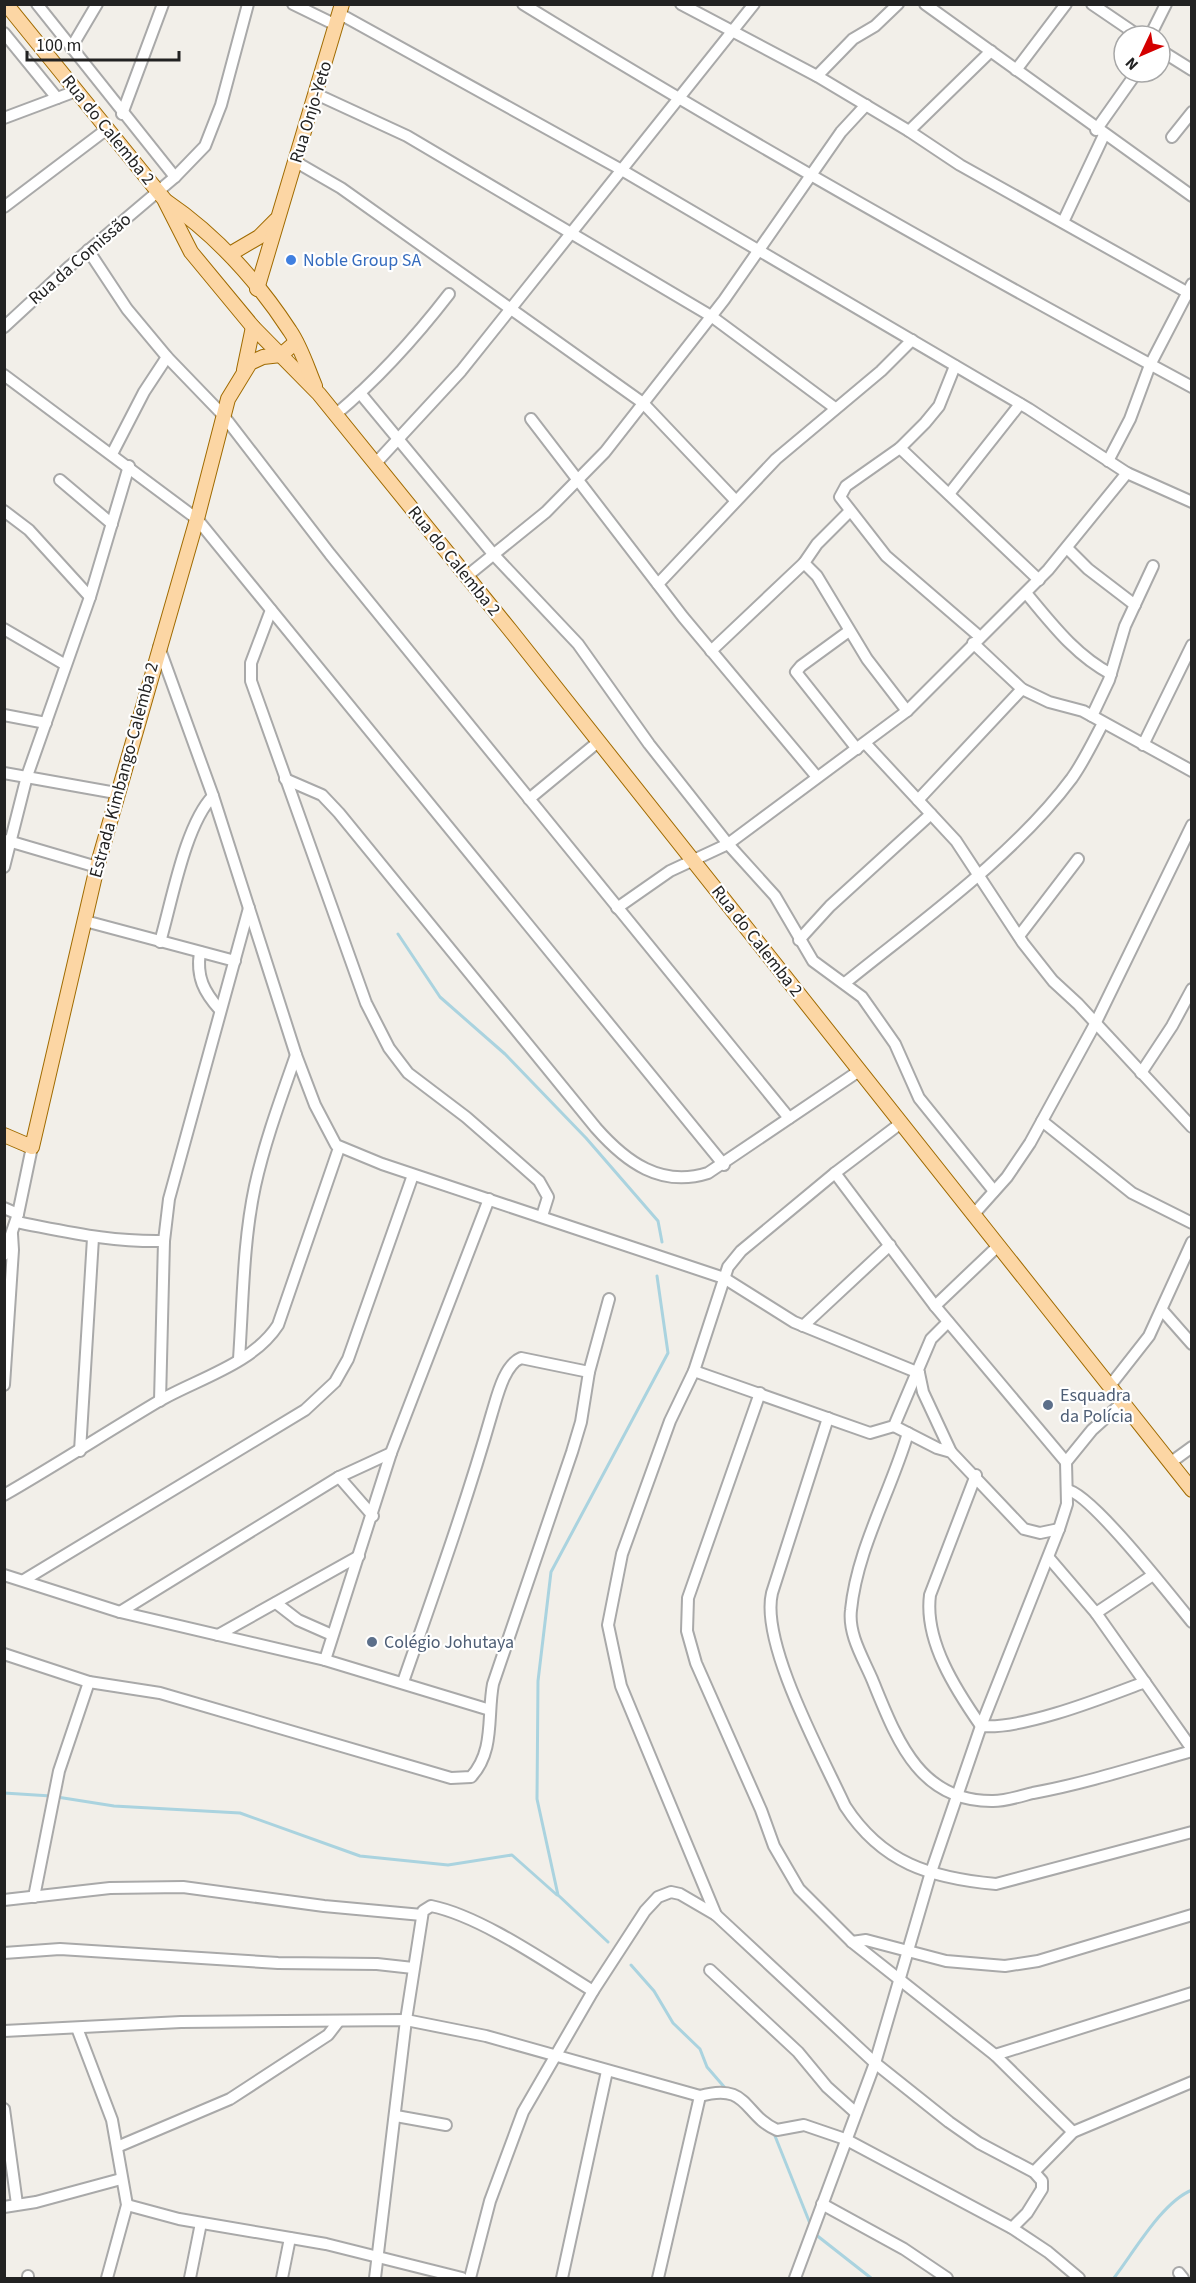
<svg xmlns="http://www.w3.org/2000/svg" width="1196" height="2283" font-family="'Source Sans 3',sans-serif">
  <rect width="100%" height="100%" fill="#f2efe9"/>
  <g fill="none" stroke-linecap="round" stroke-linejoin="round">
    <g stroke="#aad3df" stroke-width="3">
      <path d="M398 934 440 997 505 1054 586 1138 658 1221 662 1242"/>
      <path d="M4 1793 51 1796"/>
      <path d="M57 1797 114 1806 240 1813 360 1856 448 1865 512 1855 557 1895"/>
      <path d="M608 1942 558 1895 537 1799 538 1681 551 1572 668 1353 657 1276"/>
      <path d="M631 1965 654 1991 673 2023 700 2049 707 2067 726 2089"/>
      <path d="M773 2131 811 2226"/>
      <path d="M815 2234 871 2278"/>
      <path d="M1114 2278C1134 2252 1162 2202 1192 2190"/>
    </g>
    <g stroke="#a9a9a9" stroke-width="14">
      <g id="minor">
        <path d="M37 4 175 177"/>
        <path d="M293 4 336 25"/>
        <path d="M523 4C742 139 966 265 1192 387"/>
        <path d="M681 4 817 76 909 131 960 165 1192 295"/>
        <path d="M925 4 1192 196"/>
        <path d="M1092 4 1139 36"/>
        <path d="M340 14 620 169 1029 409 1127 473 1192 502"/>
        <path d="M4 33 57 98"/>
        <path d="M1150 36 1166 4"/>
        <path d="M71 48 97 4"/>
        <path d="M1160 50 1192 70"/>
        <path d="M1016 70 1066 4"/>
        <path d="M817 76 853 39 875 26 898 4"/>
        <path d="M316 94 407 136 711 316 835 408"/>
        <path d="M122 114 163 4"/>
        <path d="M4 118 76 91"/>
        <path d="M1096 130 1137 72"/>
        <path d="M909 131 991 51"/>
        <path d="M1172 137 1192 112"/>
        <path d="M296 162 341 188 643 403 735 500"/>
        <path d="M4 207 107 129"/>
        <path d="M1063 222 1104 135"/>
        <path d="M88 250 127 309 167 357 223 415 330 554 789 1118"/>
        <path d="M4 327 70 266 175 177 205 146 221 105 248 4"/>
        <path d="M955 366 939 406 925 423 900 448 846 486 840 497 886 556 980 637"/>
        <path d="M4 375 197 519 724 1165"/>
        <path d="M360 393 494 555 578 644 649 744 728 844 775 896 813 961 862 997 895 1044 919 1098 994 1191"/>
        <path d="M335 415C378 379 415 338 449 294"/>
        <path d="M531 419 683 617 817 777"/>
        <path d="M900 448 1039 580"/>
        <path d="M112 454 144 392 167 357"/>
        <path d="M1108 461 1130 419 1150 365 1192 284"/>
        <path d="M375 464 461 371 754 4"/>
        <path d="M60 480 112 524"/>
        <path d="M949 494 1020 404"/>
        <path d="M4 511 29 530 90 597"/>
        <path d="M1067 548 1088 569 1135 605"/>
        <path d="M804 563 817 544 850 511"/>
        <path d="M467 576 546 512 605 452 724 300 841 132 866 105"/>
        <path d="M658 584 776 459 881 371 912 340"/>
        <path d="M1026 593C1052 624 1075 655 1111 674"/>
        <path d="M271 610 251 663V681L366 1003 389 1048 408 1073 466 1117 513 1158 539 1181 548 1197 542 1216"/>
        <path d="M4 629 64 664"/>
        <path d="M849 631 801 666 796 672 857 749"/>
        <path d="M973 643 1022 689 1049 702 1083 711 1192 771"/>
        <path d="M159 647 213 796 296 1055 315 1105 336 1145 382 1164 724 1278 794 1322 919 1373"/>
        <path d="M711 651 804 563 817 576 867 659 907 711"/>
        <path d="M4 715 46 723"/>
        <path d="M1092 716 1109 680 1125 626 1153 566"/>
        <path d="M865 743 956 841 1023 943 1053 981 1078 1004 1192 1127"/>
        <path d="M1143 745 1192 645"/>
        <path d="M4 773 116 793"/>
        <path d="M285 779 322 795 339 813 596 1128C626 1162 661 1188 708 1173L859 1071"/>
        <path d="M529 799 598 742"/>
        <path d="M918 800 1022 689"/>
        <path d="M5 840 97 867"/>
        <path d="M4 867 27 776 90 597 129 466"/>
        <path d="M617 908 670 871 728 844 907 711 1048 570 1127 473"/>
        <path d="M85 921 235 961"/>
        <path d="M1019 936 1078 859"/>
        <path d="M799 940 830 906 931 814"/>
        <path d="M160 942C172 901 185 825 213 796"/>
        <path d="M200 952C196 977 204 992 220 1010"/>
        <path d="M845 983C919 923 1015 855 1072 778 1084 761 1093 742 1103 723"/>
        <path d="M1141 1073 1172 1026 1192 989"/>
        <path d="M1042 1121 1132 1193 1192 1223"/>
        <path d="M835 1173 935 1306 1066 1462"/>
        <path d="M4 1208 18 1214"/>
        <path d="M973 1215 1007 1177 1030 1143 1095 1024 1192 825"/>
        <path d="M16 1222C69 1232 109 1242 164 1241"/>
        <path d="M4 1255 18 1214 32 1147"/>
        <path d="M935 1306 998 1246"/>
        <path d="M1162 1310 1192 1344"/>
        <path d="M803 1326 890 1245"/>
        <path d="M239 1359C243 1301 243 1242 255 1186 265 1141 281 1098 296 1055"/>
        <path d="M694 1371 870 1433 894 1426 931 1339 948 1322"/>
        <path d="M919 1373 923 1392 951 1452"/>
        <path d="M4 1385 13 1250 12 1234"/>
        <path d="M1109 1387 1149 1336 1192 1242"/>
        <path d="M760 1393 688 1598 687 1631 696 1663 761 1810 774 1846 799 1889 852 1942 995 2055 1073 2132"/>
        <path d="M160 1401 164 1241 169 1199 249 908"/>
        <path d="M828 1418 772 1593C760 1643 822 1756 845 1806 882 1863 930 1878 996 1884L1192 1832"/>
        <path d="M894 1426 937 1448 951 1452 1024 1529 1040 1533 1059 1529"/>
        <path d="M908 1433C891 1491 857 1549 851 1610 848 1634 863 1658 872 1679 896 1737 918 1802 993 1801 1006 1801 1021 1796 1033 1793 1087 1783 1139 1766 1192 1751"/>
        <path d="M80 1451 93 1238"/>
        <path d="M1170 1463 1192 1447"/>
        <path d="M976 1475 930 1595C924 1641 956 1690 981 1726 1023 1730 1105 1697 1145 1682"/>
        <path d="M339 1477 373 1516"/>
        <path d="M1067 1490C1090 1492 1173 1599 1192 1622"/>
        <path d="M4 1495C56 1465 107 1432 159 1401 197 1379 253 1364 278 1325L339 1148"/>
        <path d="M1049 1558 1096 1613 1192 1749"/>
        <path d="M4 1575 120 1612 325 1660 490 1710"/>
        <path d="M24 1580 305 1410 335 1382 348 1359 413 1175"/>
        <path d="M276 1603 298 1620 332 1635"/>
        <path d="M120 1612 339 1477 391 1453"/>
        <path d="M1096 1613 1153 1575"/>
        <path d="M218 1635 359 1556"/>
        <path d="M4 1654 89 1682 160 1693 451 1778 471 1777C495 1751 487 1716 493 1684L572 1452 581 1422 589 1372"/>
        <path d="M325 1660 391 1453 489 1199"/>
        <path d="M403 1682C434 1593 466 1504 492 1413 497 1397 504 1365 521 1358L589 1372 609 1299"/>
        <path d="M34 1897 59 1771 89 1682"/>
        <path d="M4 1900 110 1888 183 1887 324 1906 422 1915"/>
        <path d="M716 1915 621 1686 608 1625 622 1554 670 1421 694 1371 728 1267 741 1251 835 1173 901 1123"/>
        <path d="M852 1942 866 1940 946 1961 1005 1966 1038 1961 1192 1915"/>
        <path d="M4 1953 60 1949 278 1963 377 1964 413 1968"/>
        <path d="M710 1970 798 2052 827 2087 856 2113"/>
        <path d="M77 2028 112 2120 127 2205 107 2278"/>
        <path d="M4 2031 181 2022 406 2020 486 2036 700 2096C749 2082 743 2115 777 2130L804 2125 845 2139 1012 2228 1048 2252 1079 2278"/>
        <path d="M995 2055 1192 1993"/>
        <path d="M4 2109 17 2204"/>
        <path d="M396 2116 446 2125"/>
        <path d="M117 2147 230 2099 328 2035 338 2022"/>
        <path d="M1034 2172 1073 2132 1192 2082"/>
        <path d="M822 2204 904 2249 947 2278"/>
        <path d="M127 2205 179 2219 326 2244 462 2278"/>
        <path d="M4 2207 36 2202 121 2179"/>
        <path d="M1179 2273 1183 2278"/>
        <path d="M28 2276V2278"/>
        <path d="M190 2278 201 2223"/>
        <path d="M282 2278 290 2238"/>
        <path d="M375 2278 406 2020 423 1911 431 1906C481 1916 549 1964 593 1991"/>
        <path d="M470 2278 490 2201 523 2112 593 1991 645 1911 658 1897 671 1892 680 1894 716 1915 875 2063 949 2122 979 2143 1034 2172 1042 2181V2189L1027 2213 1012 2228"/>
        <path d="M562 2278 607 2071"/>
        <path d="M658 2278 700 2096"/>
        <path d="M795 2278 875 2063 931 1872 981 1726 1059 1529 1067 1504 1066 1462 1092 1430 1122 1403"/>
      </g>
    </g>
    <g stroke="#a06b00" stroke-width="16">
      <g id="major">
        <path d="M6 4 164 199 191 252 253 327 319 394 511 631 1192 1490"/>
        <path d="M166 201C216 235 256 279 290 331 301 347 307 367 315 386"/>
        <path d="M230 254 259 237 276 220"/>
        <path d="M257 289 342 4"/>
        <path d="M244 370 253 327"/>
        <path d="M4 1135 32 1147 97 867 197 519 228 399 250 363 263 357 281 355 296 342"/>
      </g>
    </g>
    <use href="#minor" stroke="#fff" stroke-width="10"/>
    <use href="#major" stroke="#fcd6a4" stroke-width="14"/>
  </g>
  <circle fill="#3f7fe0" stroke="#fff" stroke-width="2" cx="291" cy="260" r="6"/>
  <g fill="#5c6f8a" stroke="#fff" stroke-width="2">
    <circle cx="1048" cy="1405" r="6"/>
    <circle cx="372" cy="1642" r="6"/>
  </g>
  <g text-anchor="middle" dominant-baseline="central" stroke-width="4.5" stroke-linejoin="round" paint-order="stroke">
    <g font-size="18" fill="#222" stroke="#fff">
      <text transform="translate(311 112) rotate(-73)">Rua Onjo-Yeto</text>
      <text transform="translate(108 130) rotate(51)">Rua do Calemba 2</text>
      <text transform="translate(80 259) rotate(-41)">Rua da Comissão</text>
      <text transform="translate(454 561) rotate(51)">Rua do Calemba 2</text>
      <text transform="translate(124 770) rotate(-75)">Estrada Kimbango-Calemba 2</text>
      <text transform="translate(757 941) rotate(52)">Rua do Calemba 2</text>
    </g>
    <g font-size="18" fill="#366cbe" stroke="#fff" text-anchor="start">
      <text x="303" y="260">Noble Group SA</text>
    </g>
    <g font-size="18" fill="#4e5e75" stroke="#fff" text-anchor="start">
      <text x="1060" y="1395">Esquadra<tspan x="1060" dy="21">da Polícia</tspan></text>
      <text x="384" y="1642">Colégio Johutaya</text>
    </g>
  </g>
  <rect width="1196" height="2283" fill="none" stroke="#222222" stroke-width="12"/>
  <g transform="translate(1142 54) rotate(226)"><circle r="28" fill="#ffffff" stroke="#a7a7a7" stroke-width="1.5"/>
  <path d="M0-4.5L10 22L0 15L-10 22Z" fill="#d40000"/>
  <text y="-9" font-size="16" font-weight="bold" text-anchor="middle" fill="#222222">N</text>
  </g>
  <path d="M27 51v9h152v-9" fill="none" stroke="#222222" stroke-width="3"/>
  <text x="36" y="51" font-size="18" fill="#222222" stroke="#ffffff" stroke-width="4.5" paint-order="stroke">100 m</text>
</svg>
